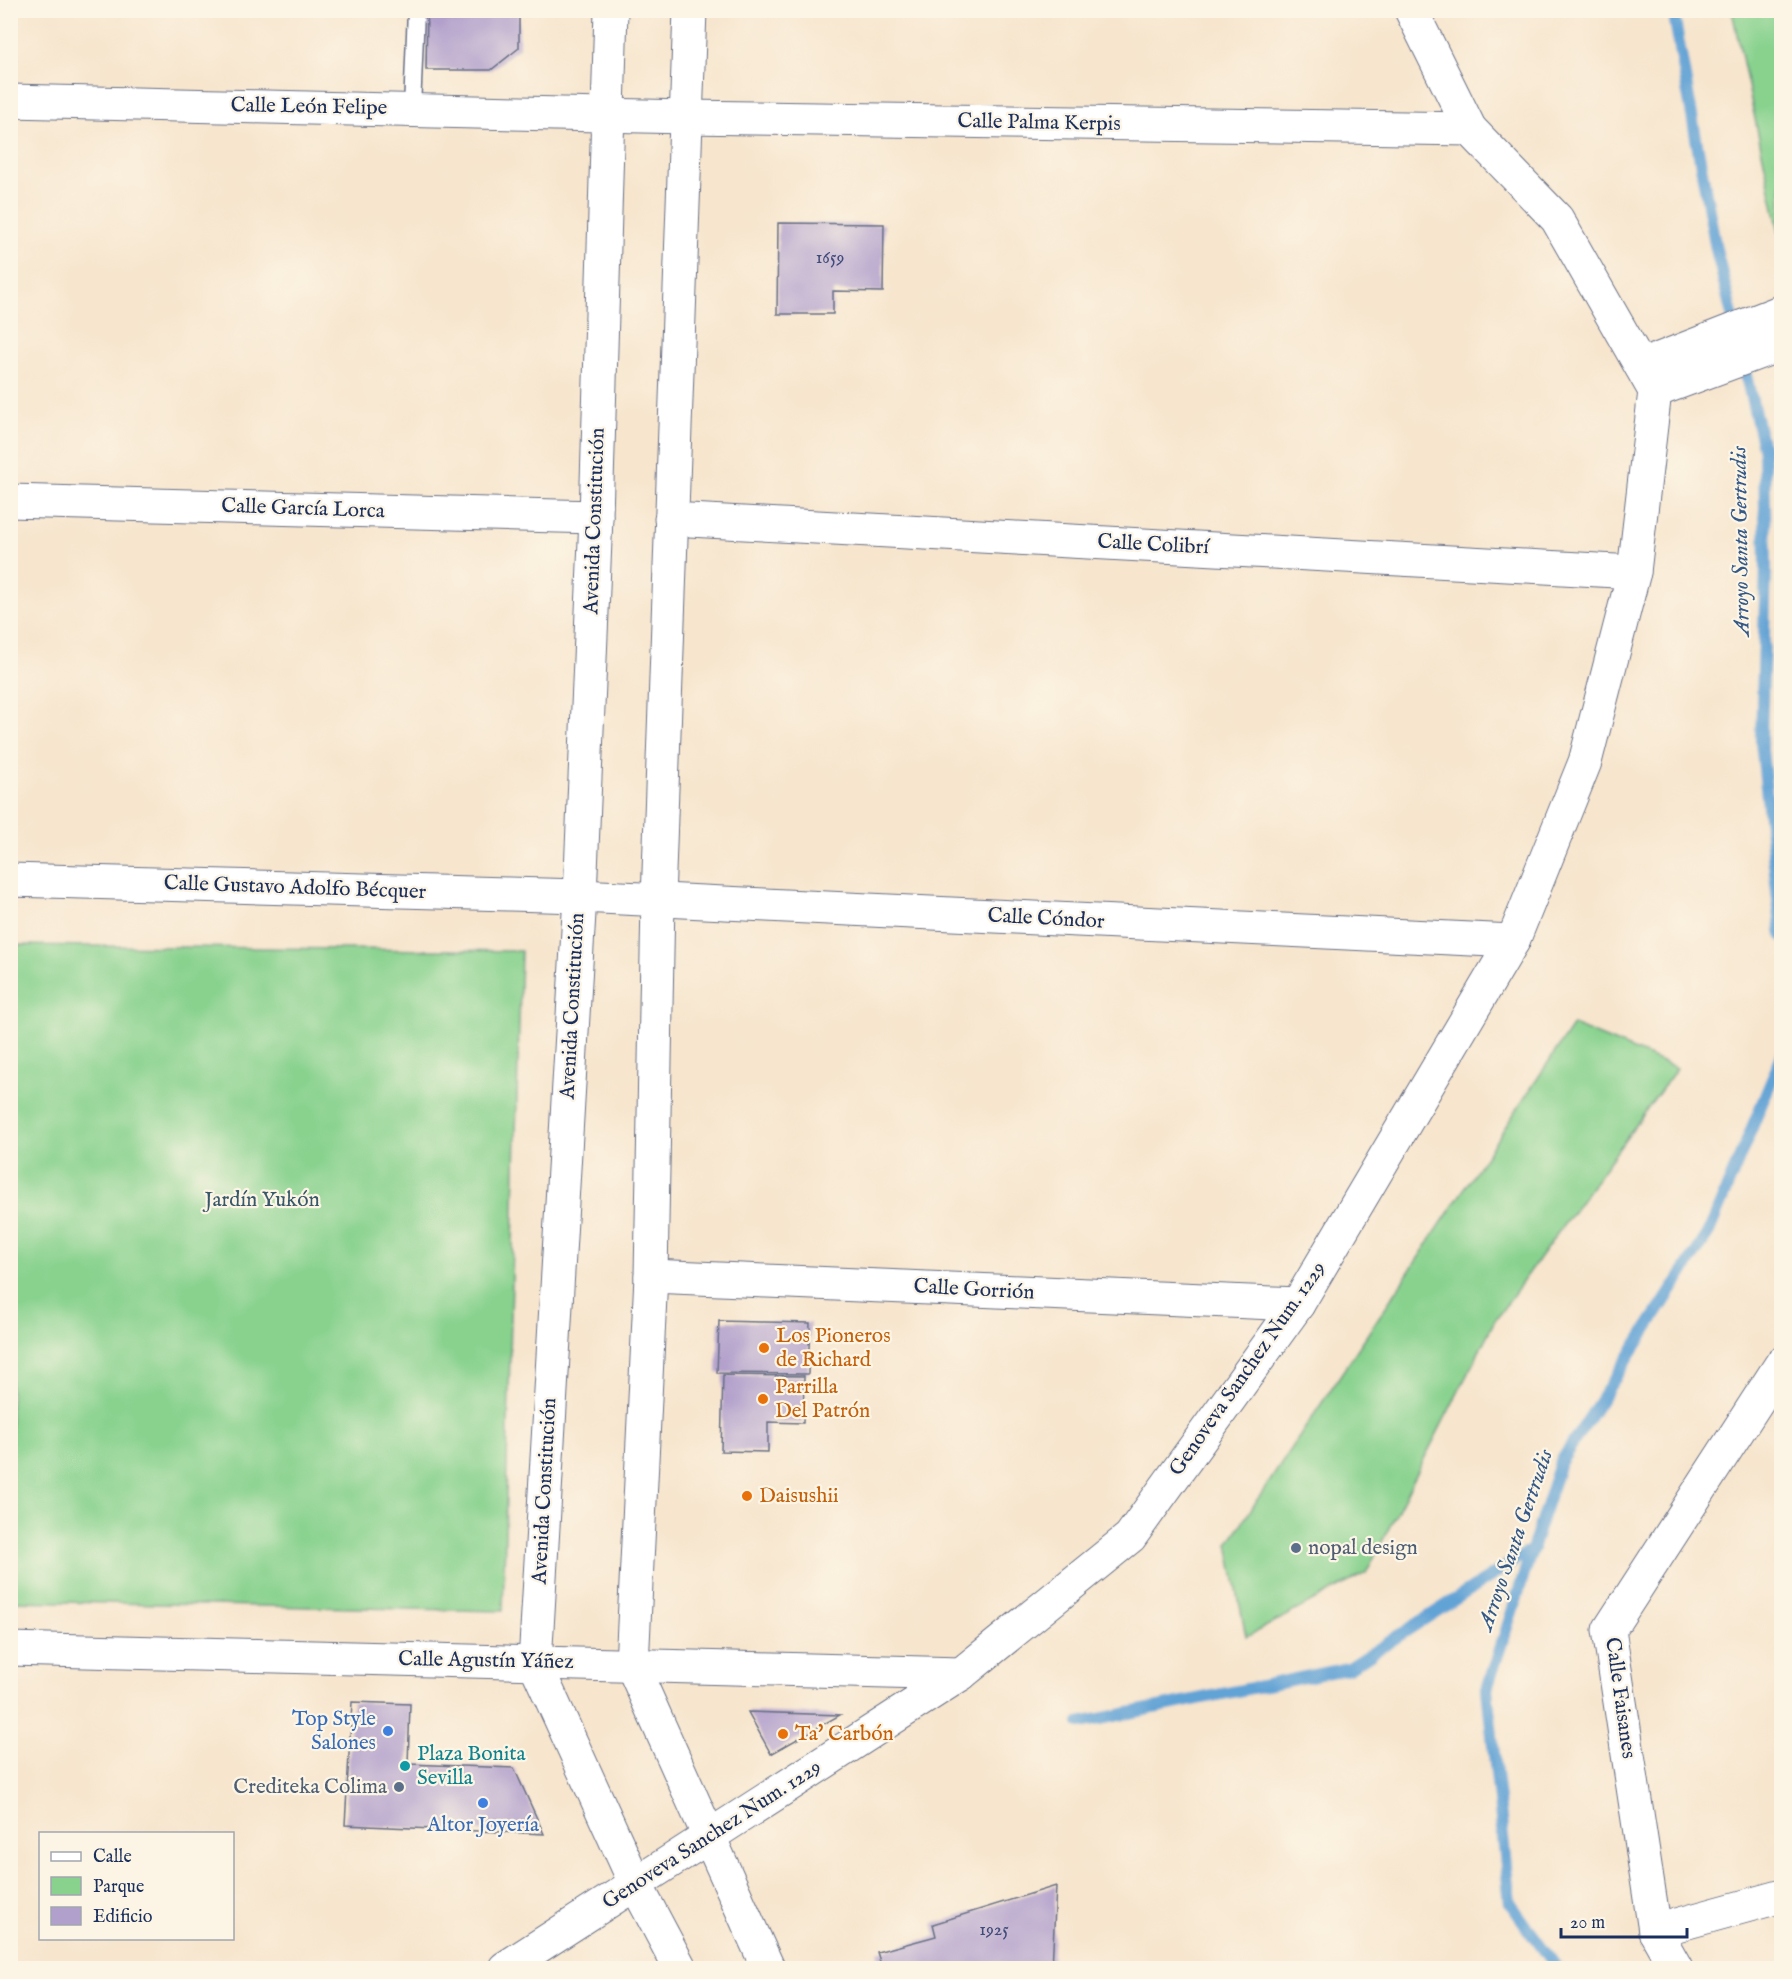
<svg xmlns="http://www.w3.org/2000/svg" width="1792" height="1979" font-family="'IM FELL English',serif">
  <rect width="100%" height="100%" fill="#fcf5e5"/>
  <filter id="ink" filterUnits="userSpaceOnUse"><feTurbulence type="fractalNoise" baseFrequency=".0167" numOctaves="2"/><feDisplacementMap in="SourceGraphic" scale="12" xChannelSelector="R" yChannelSelector="G"/><feConvolveMatrix kernelMatrix="1 2 1 2 8 2 1 2 1" color-interpolation-filters="sRGB"/></filter>
  <filter id="wash" filterUnits="userSpaceOnUse"><feTurbulence type="fractalNoise" baseFrequency=".008" numOctaves="4" result="noise"/><feDisplacementMap in="SourceGraphic" scale="24" xChannelSelector="R" yChannelSelector="G"/><feGaussianBlur stdDeviation="1.35" result="paint"/><feColorMatrix in="noise" values="0 0 0 0 0 0 0 0 0 0 0 0 0 0 0 0 0 1.4 0 .05"/><feComposite in="paint" operator="in"/></filter>
  <g filter="url(#wash)">
    <rect width="100%" height="100%" fill="#f7e5cd"/>
    <g fill="#88d28e" stroke="#528076" stroke-width="1.5">
      <path d="M1732 11H1781V241Z"/>
      <path d="M11 945 521 951 503 1611 11 1601Z"/>
      <path d="M1573 1025 1677 1068 1495 1320 1366 1573 1246 1637 1228 1544Z"/>
    </g>
    <g fill="none" stroke-linecap="round" stroke-linejoin="round">
      <g stroke="#62a3d5" stroke-width="12">
        <path d="M1673 10 1716 249 1735 327"/>
        <path d="M1742 359 1764 451 1766 565 1761 741 1782 936"/>
        <path d="M1080 1723 1349 1668 1533 1549"/>
        <path d="M1557 1968 1510 1903 1487 1689 1560 1463 1708 1234 1782 1055"/>
      </g>
    </g>
    <g id="blocks">
      <g fill="#b2a0cc">
        <path d="M427 10H519V48L491 70H426Z"/>
        <path d="M778 223 884 224 883 292 833 291V314H777Z"/>
        <path d="M719 1321 810 1323 808 1374 717 1373Z"/>
        <path d="M723 1375 804 1376 803 1423 768 1422V1452L721 1451Z"/>
        <path d="M352 1702 410 1704 408 1764 514 1768 544 1834 345 1825Z"/>
        <path d="M748 1712 840 1715 771 1754Z"/>
        <path d="M1056 1886 1052 1968H882L877 1952 936 1936 933 1924Z"/>
      </g>
    </g>
  </g>
  <g filter="url(#ink)">
    <use href="#blocks" fill-opacity="0" stroke="#686f85" stroke-width="1.5"/>
    <g fill="none" stroke-linecap="round" stroke-linejoin="round">
      <g stroke="#686f85" stroke-width="19">
        <path id="service" d="M412 109 416 10"/>
      </g>
      <g stroke="#686f85" stroke-width="35">
        <g id="minor">
          <path d="M1411 10 1470 129 1557 219 1655 391"/>
          <path d="M10 101 686 117 1470 129"/>
          <path d="M1641 366 1782 311"/>
          <path d="M1655 391 1782 344"/>
          <path d="M10 501 596 517"/>
          <path d="M671 519 1634 572"/>
          <path d="M10 880 580 896 1513 941"/>
          <path d="M651 1276 1298 1304"/>
          <path d="M10 1649 961 1674"/>
          <path d="M1655 1931 1782 1896"/>
          <path d="M505 1968 961 1674 1130 1537 1298 1304 1513 941 1585 762 1634 572 1655 391"/>
          <path d="M1676 1968 1655 1931 1609 1630 1782 1363"/>
        </g>
      </g>
      <g stroke="#686f85" stroke-width="35">
        <g id="tertiary">
          <path d="M611 10 596 517 580 896 535 1663 636 1885 680 1968"/>
          <path d="M690 10 658 900 651 1276 632 1665 768 1968"/>
        </g>
      </g>
      <use href="#service" stroke="#fff" stroke-width="16"/>
      <use href="#minor" stroke="#fff" stroke-width="33"/>
      <use href="#tertiary" stroke="#fff" stroke-width="33"/>
    </g>
  </g>
  <g fill="#e8710a" stroke="#fcf5e5" stroke-width="2">
    <circle cx="764" cy="1348" r="6"/>
    <circle cx="763" cy="1399" r="6"/>
    <circle cx="747" cy="1496" r="6"/>
    <circle cx="783" cy="1734" r="6"/>
  </g>
  <g fill="#5c6f8a" stroke="#fcf5e5" stroke-width="2">
    <circle cx="1296" cy="1548" r="6"/>
    <circle cx="399" cy="1787" r="6"/>
  </g>
  <g fill="#3f7fe0" stroke="#fcf5e5" stroke-width="2">
    <circle cx="388" cy="1731" r="6"/>
    <circle cx="483" cy="1803" r="6"/>
  </g>
  <circle fill="#0f9aa8" stroke="#fcf5e5" stroke-width="2" cx="405" cy="1766" r="6"/>
  <g text-anchor="middle" dominant-baseline="central" stroke-width="4.5" stroke-linejoin="round" paint-order="stroke">
    <g font-size="18" fill="#414b7a">
      <text x="830" y="258">1659</text>
      <text x="994" y="1930">1925</text>
    </g>
    <g font-size="21" fill="#1b2f5e" stroke="#fcf5e5">
      <text transform="translate(309 107) rotate(1)">Calle León Felipe</text>
      <text transform="translate(1039 123) rotate(1)">Calle Palma Kerpis</text>
      <text transform="translate(303 509) rotate(2)">Calle García Lorca</text>
      <text transform="translate(595 521) rotate(-88)">Avenida Constitución</text>
      <text transform="translate(1153 545) rotate(3)">Calle Colibrí</text>
      <text transform="translate(295 888) rotate(2)">Calle Gustavo Adolfo Bécquer</text>
      <text transform="translate(1046 919) rotate(3)">Calle Cóndor</text>
      <text transform="translate(573 1006) rotate(-87)">Avenida Constitución</text>
      <text transform="translate(974 1290) rotate(3)">Calle Gorrión</text>
      <text transform="translate(1248 1369) rotate(-55)">Genoveva Sanchez Num. 1229</text>
      <text transform="translate(545 1491) rotate(-87)">Avenida Constitución</text>
      <text transform="translate(486 1661) rotate(1)">Calle Agustín Yáñez</text>
      <text transform="translate(1620 1698) rotate(82)">Calle Faisanes</text>
      <text transform="translate(712 1835) rotate(-33)">Genoveva Sanchez Num. 1229</text>
    </g>
    <g font-size="21" fill="#36586a" stroke="#fcf5e5">
      <text x="262" y="1200">Jardín Yukón</text>
    </g>
    <g font-size="21" fill="#c56008" stroke="#fcf5e5" text-anchor="start">
      <text x="776" y="1336">Los Pioneros<tspan x="776" dy="24">de Richard</tspan></text>
      <text x="775" y="1387">Parrilla<tspan x="775" dy="24">Del Patrón</tspan></text>
      <text x="759" y="1496">Daisushii</text>
      <text x="795" y="1734">Ta' Carbón</text>
    </g>
    <g font-size="21" fill="#4e5e75" stroke="#fcf5e5" text-anchor="start">
      <text x="1308" y="1548">nopal design</text>
      <text x="387" y="1787" text-anchor="end">Crediteka Colima</text>
    </g>
    <g font-size="21" fill="#366cbe" stroke="#fcf5e5" text-anchor="end">
      <text x="376" y="1719">Top Style<tspan x="376" dy="24">Salones</tspan></text>
      <text x="483" y="1825" text-anchor="middle">Altor Joyería</text>
    </g>
    <g font-size="21" fill="#0d838f" stroke="#fcf5e5" text-anchor="start">
      <text x="417" y="1754">Plaza Bonita<tspan x="417" dy="24">Sevilla</tspan></text>
    </g>
    <g font-size="22" font-style="italic" fill="#345888" stroke="#fcf5e5">
      <text transform="translate(1741 541) rotate(-91)">Arroyo Santa Gertrudis</text>
      <text transform="translate(1516 1540) rotate(-71)">Arroyo Santa Gertrudis</text>
    </g>
  </g>
  <rect width="1792" height="1979" fill="none" stroke="#fcf5e5" stroke-width="36"/>
  <rect x="39" y="1832" width="195" height="108" fill="#fcf5e5" stroke="#a2a6af" stroke-width="1.5"/>
  <rect x="51" y="1852" width="30" height="9" fill="#ffffff" stroke="#a2a6af" stroke-width="1.5"/>
  <text x="93" y="1862" font-size="18" fill="#1b2f5e">Calle</text>
  <rect x="51" y="1877" width="30" height="18" fill="#88d28e" stroke="#a2a6af" stroke-width="1.5"/>
  <text x="93" y="1892" font-size="18" fill="#1b2f5e">Parque</text>
  <rect x="51" y="1907" width="30" height="18" fill="#b2a0cc" stroke="#a2a6af" stroke-width="1.5"/>
  <text x="93" y="1922" font-size="18" fill="#1b2f5e">Edificio</text>
  <path d="M1561 1928v9h126v-9" fill="none" stroke="#1b2f5e" stroke-width="3"/>
  <text x="1570" y="1928" font-size="18" fill="#1b2f5e" stroke="#fcf5e5" stroke-width="4.5" paint-order="stroke">20 m</text>
</svg>
